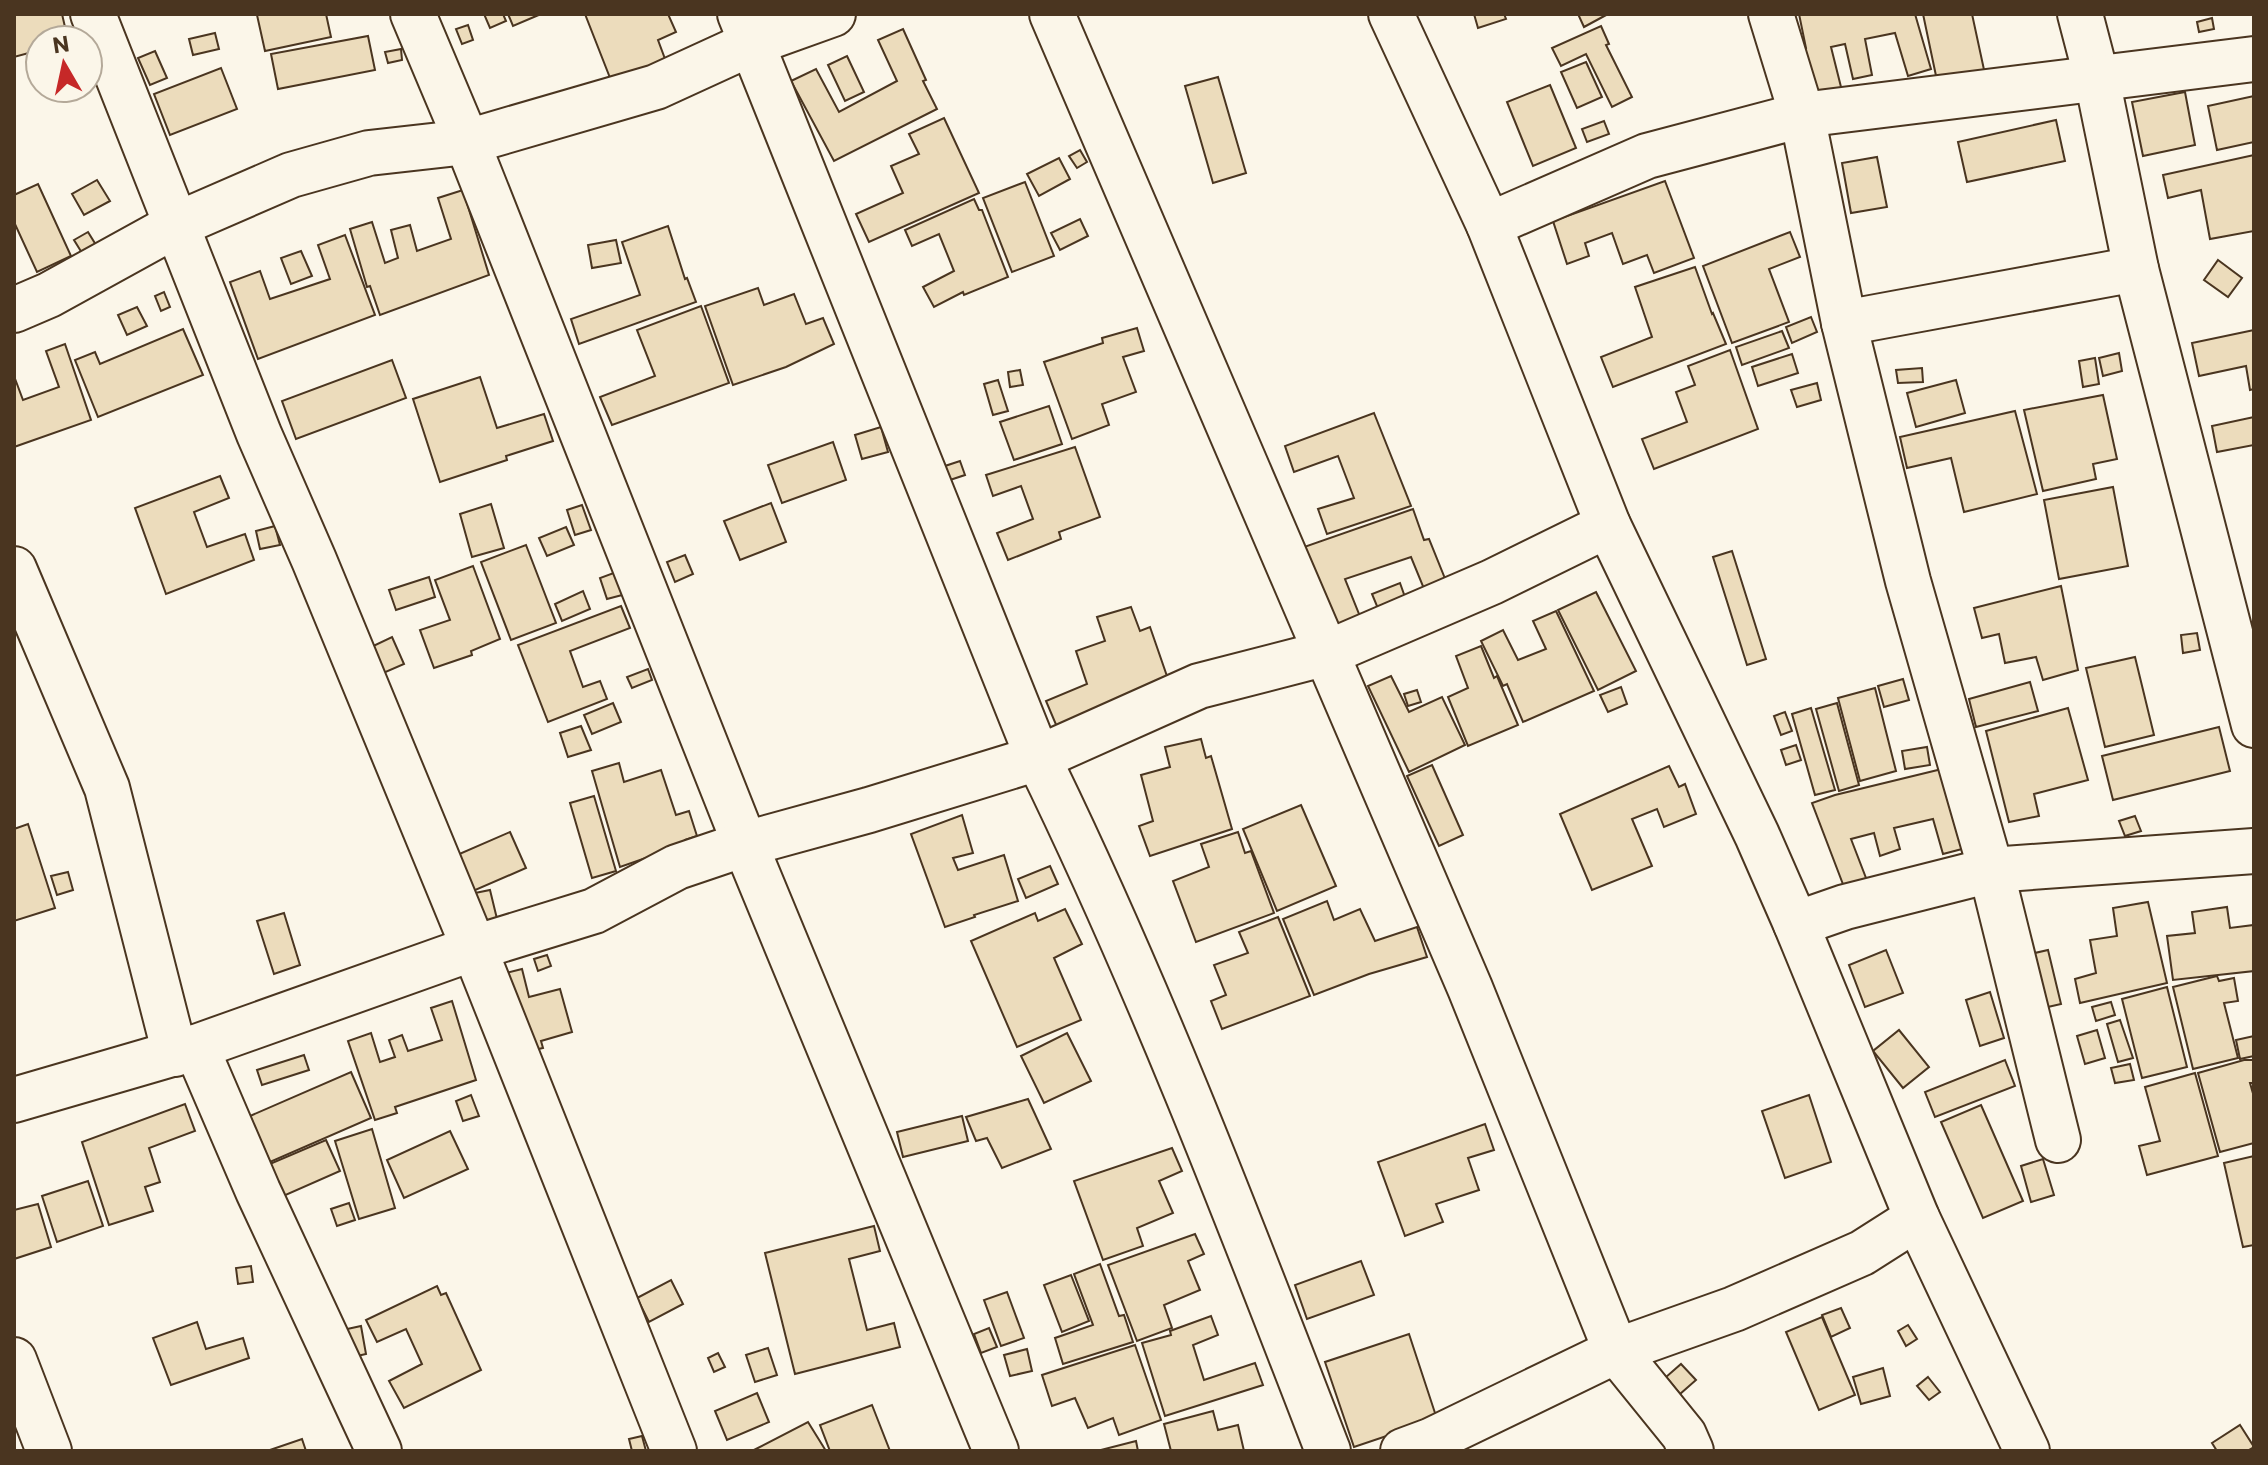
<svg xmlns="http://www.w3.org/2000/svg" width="2268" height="1465" font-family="Commissioner,sans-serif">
  <rect width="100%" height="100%" fill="#fbf6e9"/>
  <g fill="#ecdcbc" stroke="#4a3520" stroke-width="2">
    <path d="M14 14H62L68 40H40V50L14 57Z"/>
    <path d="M326 14 331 37 265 51 257 15Z"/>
    <path d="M484 14H503L506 21 490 28Z"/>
    <path d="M508 14H541L513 26Z"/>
    <path d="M585 14H668L676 32 658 40 668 67 614 88Z"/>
    <path d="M1474 14H1504L1506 19 1478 28Z"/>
    <path d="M1578 14H1608L1584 27Z"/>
    <path d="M1799 14H1915L1931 69 1908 76 1895 33 1865 39 1872 75 1853 79 1845 44 1831 47 1842 91 1815 97 1803 49 1806 48Z"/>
    <path d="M1923 14H1972L1986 79 1939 90Z"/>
    <path d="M2212 18 2214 29 2199 32 2197 22Z"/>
    <path d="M468 25 473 40 462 44 456 29Z"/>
    <path d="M1601 26 1609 44 1606 45 1632 97 1612 107 1586 54 1561 66 1552 48Z"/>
    <path d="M903 29 926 80 923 81 937 109 834 161 791 81 816 69 839 112 897 81 878 40Z"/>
    <path d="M215 33 219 49 193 55 189 39Z"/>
    <path d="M368 36 375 70 278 89 271 54Z"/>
    <path d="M401 49 402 60 388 63 385 52Z"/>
    <path d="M155 51 167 78 150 85 138 58Z"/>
    <path d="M847 56 864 92 845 101 828 65Z"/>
    <path d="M1586 62 1602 97 1577 108 1561 72Z"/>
    <path d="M221 68 237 109 170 135 154 94Z"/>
    <path d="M1218 77 1246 173 1213 183 1185 86Z"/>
    <path d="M1550 85 1576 148 1533 166 1507 102Z"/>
    <path d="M2185 92 2195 145 2143 156 2132 102Z"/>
    <path d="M2254 96V142L2217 150 2208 106Z"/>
    <path d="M944 118 979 193 869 242 856 214 903 193 891 166 919 154 909 134Z"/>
    <path d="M2056 120 2065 161 1967 182 1958 142Z"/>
    <path d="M1604 121 1609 134 1587 142 1582 129Z"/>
    <path d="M1080 150 1087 162 1077 168 1069 156Z"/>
    <path d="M2254 155V231L2210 239 2201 190 2168 198 2163 175Z"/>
    <path d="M1877 157 1887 207 1851 213 1842 163Z"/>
    <path d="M1059 158 1070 179 1039 196 1027 174Z"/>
    <path d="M97 180 110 201 84 215 72 194Z"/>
    <path d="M1665 181 1694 258 1654 273 1647 255 1623 264 1612 233 1585 243 1589 256 1567 264 1553 221Z"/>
    <path d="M1025 182 1054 256 1012 272 983 198Z"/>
    <path d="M38 184 71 256 37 272 14 222V195Z"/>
    <path d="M463 190 489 275 380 315 370 286 367 287 350 229 372 222 385 263 398 258 391 230 410 225 417 251 451 239 438 198Z"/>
    <path d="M974 199 979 210H982L1008 277 964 295 963 292 934 307 923 287 954 271 939 234 912 246 905 230Z"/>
    <path d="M1080 219 1088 236 1060 250 1051 233Z"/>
    <path d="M668 226 685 279 687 278 696 302 579 344 571 319 640 295 622 242Z"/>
    <path d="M88 232 96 245 82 253 74 240Z"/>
    <path d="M1790 232 1800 257 1769 269 1789 322 1732 343 1703 266Z"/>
    <path d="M345 235 375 315 258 359 230 282 260 271 270 299 330 279 318 245Z"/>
    <path d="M616 240 621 263 592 268 588 245Z"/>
    <path d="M301 251 312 276 291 284 281 258Z"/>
    <path d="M2218 260 2242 278 2228 297 2204 280Z"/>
    <path d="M1695 267 1712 314 1713 313 1726 344 1613 387 1601 357 1652 337 1635 287Z"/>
    <path d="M758 288 764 305 794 294 806 324 823 318 834 344 786 367 733 385 705 306Z"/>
    <path d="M164 292 170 307 161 311 155 296Z"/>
    <path d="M701 306 729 383 612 425 600 397 655 376 637 330Z"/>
    <path d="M137 307 147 326 127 335 118 315Z"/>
    <path d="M1811 317 1817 332 1792 343 1786 327Z"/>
    <path d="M1137 328 1144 351 1123 357 1136 392 1102 404 1109 425 1072 439 1044 362 1103 343 1102 338Z"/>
    <path d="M183 329 203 375 98 417 75 360 95 352 100 364Z"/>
    <path d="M2254 330V389L2250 390 2246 366 2199 376 2192 343Z"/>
    <path d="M1782 331 1789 348 1742 365 1736 347Z"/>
    <path d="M65 344 91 420 14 447V376L23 400 59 387 46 351Z"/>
    <path d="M1730 350 1758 429 1654 469 1642 439 1687 422 1676 392 1695 385 1688 366Z"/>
    <path d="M2119 353 2122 371 2103 376 2099 358Z"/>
    <path d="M1792 354 1798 373 1758 386 1752 367Z"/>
    <path d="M2095 358 2099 384 2083 387 2079 361Z"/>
    <path d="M392 360 406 398 296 439 282 401Z"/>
    <path d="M1922 368 1923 382 1898 383 1896 370Z"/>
    <path d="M1020 370 1023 385 1010 387 1008 372Z"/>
    <path d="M480 377 497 428 544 414 553 441 506 456 507 460 440 482 413 399Z"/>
    <path d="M998 380 1008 411 993 415 984 384Z"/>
    <path d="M1956 380 1965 413 1916 427 1907 393Z"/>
    <path d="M1817 383 1821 400 1797 407 1791 390Z"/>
    <path d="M2103 395 2117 459 2093 464 2096 479 2043 491 2024 410Z"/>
    <path d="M1049 406 1062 444 1014 460 1000 422Z"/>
    <path d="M2015 411 2037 494 1964 512 1951 458 1907 468 1900 437Z"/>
    <path d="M1374 413 1411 506 1327 534 1318 509 1354 498 1338 456 1294 472 1285 446Z"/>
    <path d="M2254 417V445L2217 452 2212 426Z"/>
    <path d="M881 427 888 452 862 459 855 435Z"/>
    <path d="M833 442 846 480 782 503 768 465Z"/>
    <path d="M1075 447 1100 517 1059 532 1061 539 1008 560 997 533 1033 519 1021 486 993 496 986 475Z"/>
    <path d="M960 461 965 475 950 480 945 466Z"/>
    <path d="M220 476 229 498 194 512 207 547 245 534 254 560 166 594 135 508Z"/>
    <path d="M2113 487 2128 566 2059 579 2044 500Z"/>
    <path d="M771 503 786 542 740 560 724 521Z"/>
    <path d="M491 504 504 548 472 557 460 514Z"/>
    <path d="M582 505 591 530 575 535 567 510Z"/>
    <path d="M1413 509 1424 540 1429 539 1450 591 1429 601 1411 557 1345 579 1361 619 1334 629 1304 547Z"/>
    <path d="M275 526 280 545 260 549 256 531Z"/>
    <path d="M566 527 574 545 547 556 539 538Z"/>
    <path d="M526 545 556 623 511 640 481 562Z"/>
    <path d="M1732 551 1766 659 1747 665 1713 557Z"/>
    <path d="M685 555 693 574 675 582 667 562Z"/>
    <path d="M473 566 500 639 471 651 472 655 434 668 420 630 450 620 435 580Z"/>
    <path d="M619 571 626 594 607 599 600 578Z"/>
    <path d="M429 577 435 597 396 610 389 590Z"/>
    <path d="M1400 583 1406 600 1379 611 1372 594Z"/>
    <path d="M2061 586 2078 670 2043 680 2036 657 2005 663 1999 634 1982 638 1974 608Z"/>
    <path d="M583 591 590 609 562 621 555 604Z"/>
    <path d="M1596 592 1636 671 1598 690 1558 610Z"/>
    <path d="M621 606 630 628 570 651 583 687 600 681 607 699 548 722 518 645Z"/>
    <path d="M1131 607 1140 631 1150 627 1169 682 1057 727 1046 701 1087 684 1076 651 1105 641 1097 617Z"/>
    <path d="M1556 611 1594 691 1523 722 1507 684 1503 686 1481 641 1503 630 1518 660 1546 649 1533 621Z"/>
    <path d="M2197 633 2200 650 2183 653 2181 635Z"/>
    <path d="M392 637 404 664 381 674 369 648Z"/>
    <path d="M1481 646 1494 678 1497 676 1518 725 1468 746 1448 697 1468 688 1456 656Z"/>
    <path d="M2135 657 2154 735 2105 747 2086 668Z"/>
    <path d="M648 669 652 680 632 688 627 677Z"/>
    <path d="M1391 676 1409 712 1442 697 1465 745 1409 772 1368 686Z"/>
    <path d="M1903 679 1909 700 1884 707 1878 686Z"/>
    <path d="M2030 682 2038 711 1976 727 1969 699Z"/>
    <path d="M1621 687 1627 704 1608 712 1600 695Z"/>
    <path d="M1875 688 1896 771 1860 781 1838 698Z"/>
    <path d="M1417 690 1421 702 1408 706 1404 694Z"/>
    <path d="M613 703 621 722 592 734 584 715Z"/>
    <path d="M1837 703 1859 785 1839 791 1816 709Z"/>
    <path d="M1811 708 1835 790 1815 795 1792 714Z"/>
    <path d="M2068 708 2088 780 2034 794 2039 816 2009 822 1986 731Z"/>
    <path d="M1785 712 1792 731 1781 735 1774 716Z"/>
    <path d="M581 726 591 750 568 757 560 733Z"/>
    <path d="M2219 727 2230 771 2113 800 2102 756Z"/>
    <path d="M1201 739 1206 758 1211 756 1232 829 1150 856 1139 826 1153 821 1141 775 1170 767 1165 747Z"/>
    <path d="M1796 745 1801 760 1786 765 1781 750Z"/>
    <path d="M1927 747 1930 765 1905 769 1902 751Z"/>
    <path d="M619 763 624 782 661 770 676 815 689 811 697 836 685 840 686 844 620 867 592 771Z"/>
    <path d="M1432 765 1463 835 1439 846 1407 776Z"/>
    <path d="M1669 766 1679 787 1685 784 1696 814 1664 827 1657 809 1632 819 1652 866 1592 890 1560 814Z"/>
    <path d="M1946 768 1957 813 1952 815 1962 849 1943 854 1933 819 1894 828 1900 849 1880 856 1874 833 1851 839 1871 891 1849 900 1812 803 1835 795Z"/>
    <path d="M594 796 616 871 592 878 570 803Z"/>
    <path d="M1301 805 1336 886 1277 911 1243 829Z"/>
    <path d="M962 815 973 853 953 858 958 870 1004 855 1018 901 974 915 975 917 945 927 911 834Z"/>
    <path d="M2135 816 2141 831 2125 836 2119 821Z"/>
    <path d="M28 824 55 908 14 921V829Z"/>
    <path d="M510 832 526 868 473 891 457 855Z"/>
    <path d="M1238 832 1245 853 1251 851 1274 913 1196 942 1173 881 1209 867 1201 844Z"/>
    <path d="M1050 866 1058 884 1026 898 1018 879Z"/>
    <path d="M68 872 73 890 57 895 51 876Z"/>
    <path d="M490 890 498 923 477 927 470 894Z"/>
    <path d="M1327 901 1334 920 1360 909 1375 941 1417 927 1427 957 1369 974 1314 995 1283 919Z"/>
    <path d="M2148 902 2167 983 2080 1003 2075 979 2096 973 2090 940 2117 936 2113 908Z"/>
    <path d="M2227 907 2230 928 2254 925V971L2173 980 2167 936 2195 933 2192 912Z"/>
    <path d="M1065 909 1082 944 1054 958 1081 1020 1017 1047 971 941 1035 913 1038 921Z"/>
    <path d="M284 913 300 965 274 974 257 921Z"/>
    <path d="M1278 917 1310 996 1222 1029 1211 1001 1226 995 1214 965 1248 953 1239 932Z"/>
    <path d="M1886 950 1903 993 1865 1007 1849 965Z"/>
    <path d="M2048 950 2061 1004 2039 1009 2026 955Z"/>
    <path d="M547 955 551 966 538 971 534 959Z"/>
    <path d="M522 969 529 997 560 989 572 1032 541 1041 543 1048 520 1053 498 975Z"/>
    <path d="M2217 976 2219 981 2234 978 2238 1001 2224 1003 2238 1058 2193 1069 2173 987Z"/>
    <path d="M2167 987 2187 1067 2142 1078 2122 999Z"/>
    <path d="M1990 992 2004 1038 1980 1046 1966 1000Z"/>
    <path d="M452 1001 476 1080 395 1107 397 1113 375 1120 348 1041 371 1033 380 1062 395 1057 389 1040 402 1035 408 1051 442 1040 431 1008Z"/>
    <path d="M2111 1002 2115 1015 2096 1021 2092 1007Z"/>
    <path d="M2120 1020 2133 1058 2118 1062 2107 1024Z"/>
    <path d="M1899 1030 1929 1067 1903 1088 1873 1051Z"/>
    <path d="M2097 1030 2105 1058 2085 1064 2077 1036Z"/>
    <path d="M1067 1033 1091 1081 1044 1103 1021 1056Z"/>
    <path d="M2254 1036V1056L2240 1059 2236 1040Z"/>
    <path d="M304 1055 309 1070 262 1085 257 1070Z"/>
    <path d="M2005 1060 2015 1086 1935 1117 1925 1092Z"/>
    <path d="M2244 1060H2254V1083H2250L2254 1097V1143L2220 1152 2198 1073Z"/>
    <path d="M2130 1064 2134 1080 2115 1083 2111 1068Z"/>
    <path d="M351 1072 371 1118 270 1162 250 1116Z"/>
    <path d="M2195 1073 2218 1156 2147 1175 2139 1146 2160 1141 2145 1087Z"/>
    <path d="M471 1095 479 1116 463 1121 456 1101Z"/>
    <path d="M1809 1095 1831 1162 1785 1178 1762 1111Z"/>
    <path d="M1028 1099 1051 1149 1002 1168 987 1138 976 1141 966 1117Z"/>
    <path d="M185 1104 195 1131 149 1148 160 1182 145 1187 153 1211 109 1225 82 1142Z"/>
    <path d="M1981 1105 2023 1201 1983 1218 1941 1122Z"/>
    <path d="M962 1116 968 1141 903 1157 897 1132Z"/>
    <path d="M1485 1124 1494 1150 1468 1158 1479 1190 1436 1204 1443 1222 1405 1236 1378 1162Z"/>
    <path d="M372 1129 395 1208 359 1219 335 1141Z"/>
    <path d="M450 1131 468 1169 404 1198 387 1160Z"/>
    <path d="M326 1140 340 1171 272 1201 258 1169Z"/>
    <path d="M1172 1148 1182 1171 1159 1181 1173 1213 1137 1228 1143 1246 1103 1260 1074 1181Z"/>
    <path d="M2254 1156V1245L2243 1247 2224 1163Z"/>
    <path d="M2043 1159 2054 1195 2031 1202 2021 1166Z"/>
    <path d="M88 1181 103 1226 57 1242 42 1196Z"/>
    <path d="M349 1203 355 1220 337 1226 331 1209Z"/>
    <path d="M38 1204 51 1247 14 1259V1210Z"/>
    <path d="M874 1226 880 1251 849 1259 867 1330 894 1323 900 1347 795 1374 765 1253Z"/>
    <path d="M1195 1234 1204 1254 1188 1261 1200 1290 1164 1305 1172 1328 1137 1341 1108 1265Z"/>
    <path d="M1361 1261 1374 1295 1307 1319 1295 1285Z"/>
    <path d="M1100 1264 1119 1316 1124 1315 1133 1342 1063 1364 1055 1338 1093 1325 1074 1274Z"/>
    <path d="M251 1266 253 1282 238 1284 236 1268Z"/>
    <path d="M1071 1275 1089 1321 1062 1332 1044 1285Z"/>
    <path d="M671 1280 683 1304 649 1322 637 1298Z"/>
    <path d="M437 1286 441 1295 446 1293 481 1370 404 1408 389 1381 422 1364 406 1329 377 1342 366 1320Z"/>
    <path d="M1007 1292 1024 1338 1001 1346 984 1300Z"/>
    <path d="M1841 1308 1850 1328 1831 1337 1822 1315Z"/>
    <path d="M1211 1316 1218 1335 1193 1345 1204 1380 1255 1363 1263 1385 1165 1416 1142 1343 1171 1335 1170 1331Z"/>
    <path d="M1822 1317 1855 1395 1819 1410 1786 1332Z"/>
    <path d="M197 1322 206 1349 243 1338 249 1358 171 1385 153 1338Z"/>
    <path d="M1908 1325 1917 1339 1906 1346 1898 1331Z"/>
    <path d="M361 1326 366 1354 344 1359 338 1331Z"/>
    <path d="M989 1328 997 1347 981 1353 974 1334Z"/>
    <path d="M1409 1334 1437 1419 1354 1447 1325 1362Z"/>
    <path d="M1135 1345 1161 1420 1119 1435 1113 1418 1088 1428 1075 1398 1052 1406 1042 1375Z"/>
    <path d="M768 1348 777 1375 755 1382 746 1355Z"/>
    <path d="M1027 1349 1032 1371 1010 1376 1004 1355Z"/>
    <path d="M718 1353 725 1367 714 1372 708 1358Z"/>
    <path d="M1681 1364 1696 1380 1680 1394 1666 1377Z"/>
    <path d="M1883 1368 1890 1396 1861 1404 1853 1377Z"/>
    <path d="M1928 1377 1940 1392 1929 1400 1917 1386Z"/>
    <path d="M757 1393 769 1422 727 1440 715 1411Z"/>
    <path d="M872 1405 890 1451H830L820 1425Z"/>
    <path d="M1213 1411 1218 1430 1238 1425 1244 1451H1171L1164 1424Z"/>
    <path d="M808 1422 826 1451H752Z"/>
    <path d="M2240 1425 2254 1447 2247 1451H2217L2212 1443Z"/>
    <path d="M642 1436 646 1451H632L629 1439Z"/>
    <path d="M302 1439 306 1451H267Z"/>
    <path d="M1136 1441 1138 1451H1097Z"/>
  </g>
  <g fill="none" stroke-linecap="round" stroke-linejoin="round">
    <g stroke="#4a3520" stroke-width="48">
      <g id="minor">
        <path d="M93 14 259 434 314 560 474 948 674 1451"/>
        <path d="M413 14 467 142 745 844 996 1451"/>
        <path d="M740 14 1038 758C1148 983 1238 1218 1328 1451"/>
        <path d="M1052 14 1470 988 1616 1351 1684 1435 1691 1451"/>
        <path d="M1391 14 1489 225 1608 525 1757 835 1796 924 1917 1218 2027 1451"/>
        <path d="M1771 14 1802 115 1844 323 1908 581 1991 870 2058 1140"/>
        <path d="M2080 14 2097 79 2136 269 2254 725"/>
        <path d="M1489 225 1647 156 1802 115 2254 59"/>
        <path d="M14 310 49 295 176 225 291 175 369 153 467 142 656 87 752 43 833 14"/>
        <path d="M1844 323 2136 269"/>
        <path d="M14 569 107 788 175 1054"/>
        <path d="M1796 924 1845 907 1991 870 2254 851"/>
        <path d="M196 1047 258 1191 379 1451"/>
        <path d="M14 1100 196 1047 474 948 594 911 677 867 745 844 869 810 1038 758 1199 686 1327 653 1492 582 1608 525"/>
        <path d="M14 1360 49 1451"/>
        <path d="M1403 1451 1430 1441 1616 1351 1734 1309 1862 1253 1917 1218"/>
      </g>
    </g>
    <use href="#minor" stroke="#fbf6e9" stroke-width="44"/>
  </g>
  <rect width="2268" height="1465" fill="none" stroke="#4a3520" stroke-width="32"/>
  <g transform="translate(64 64) rotate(351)"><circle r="38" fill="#fbf6e9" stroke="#b4a999" stroke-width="2"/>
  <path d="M0-6L14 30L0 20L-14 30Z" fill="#c62828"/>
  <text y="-12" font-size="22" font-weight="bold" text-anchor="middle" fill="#4a3520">N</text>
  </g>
</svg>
